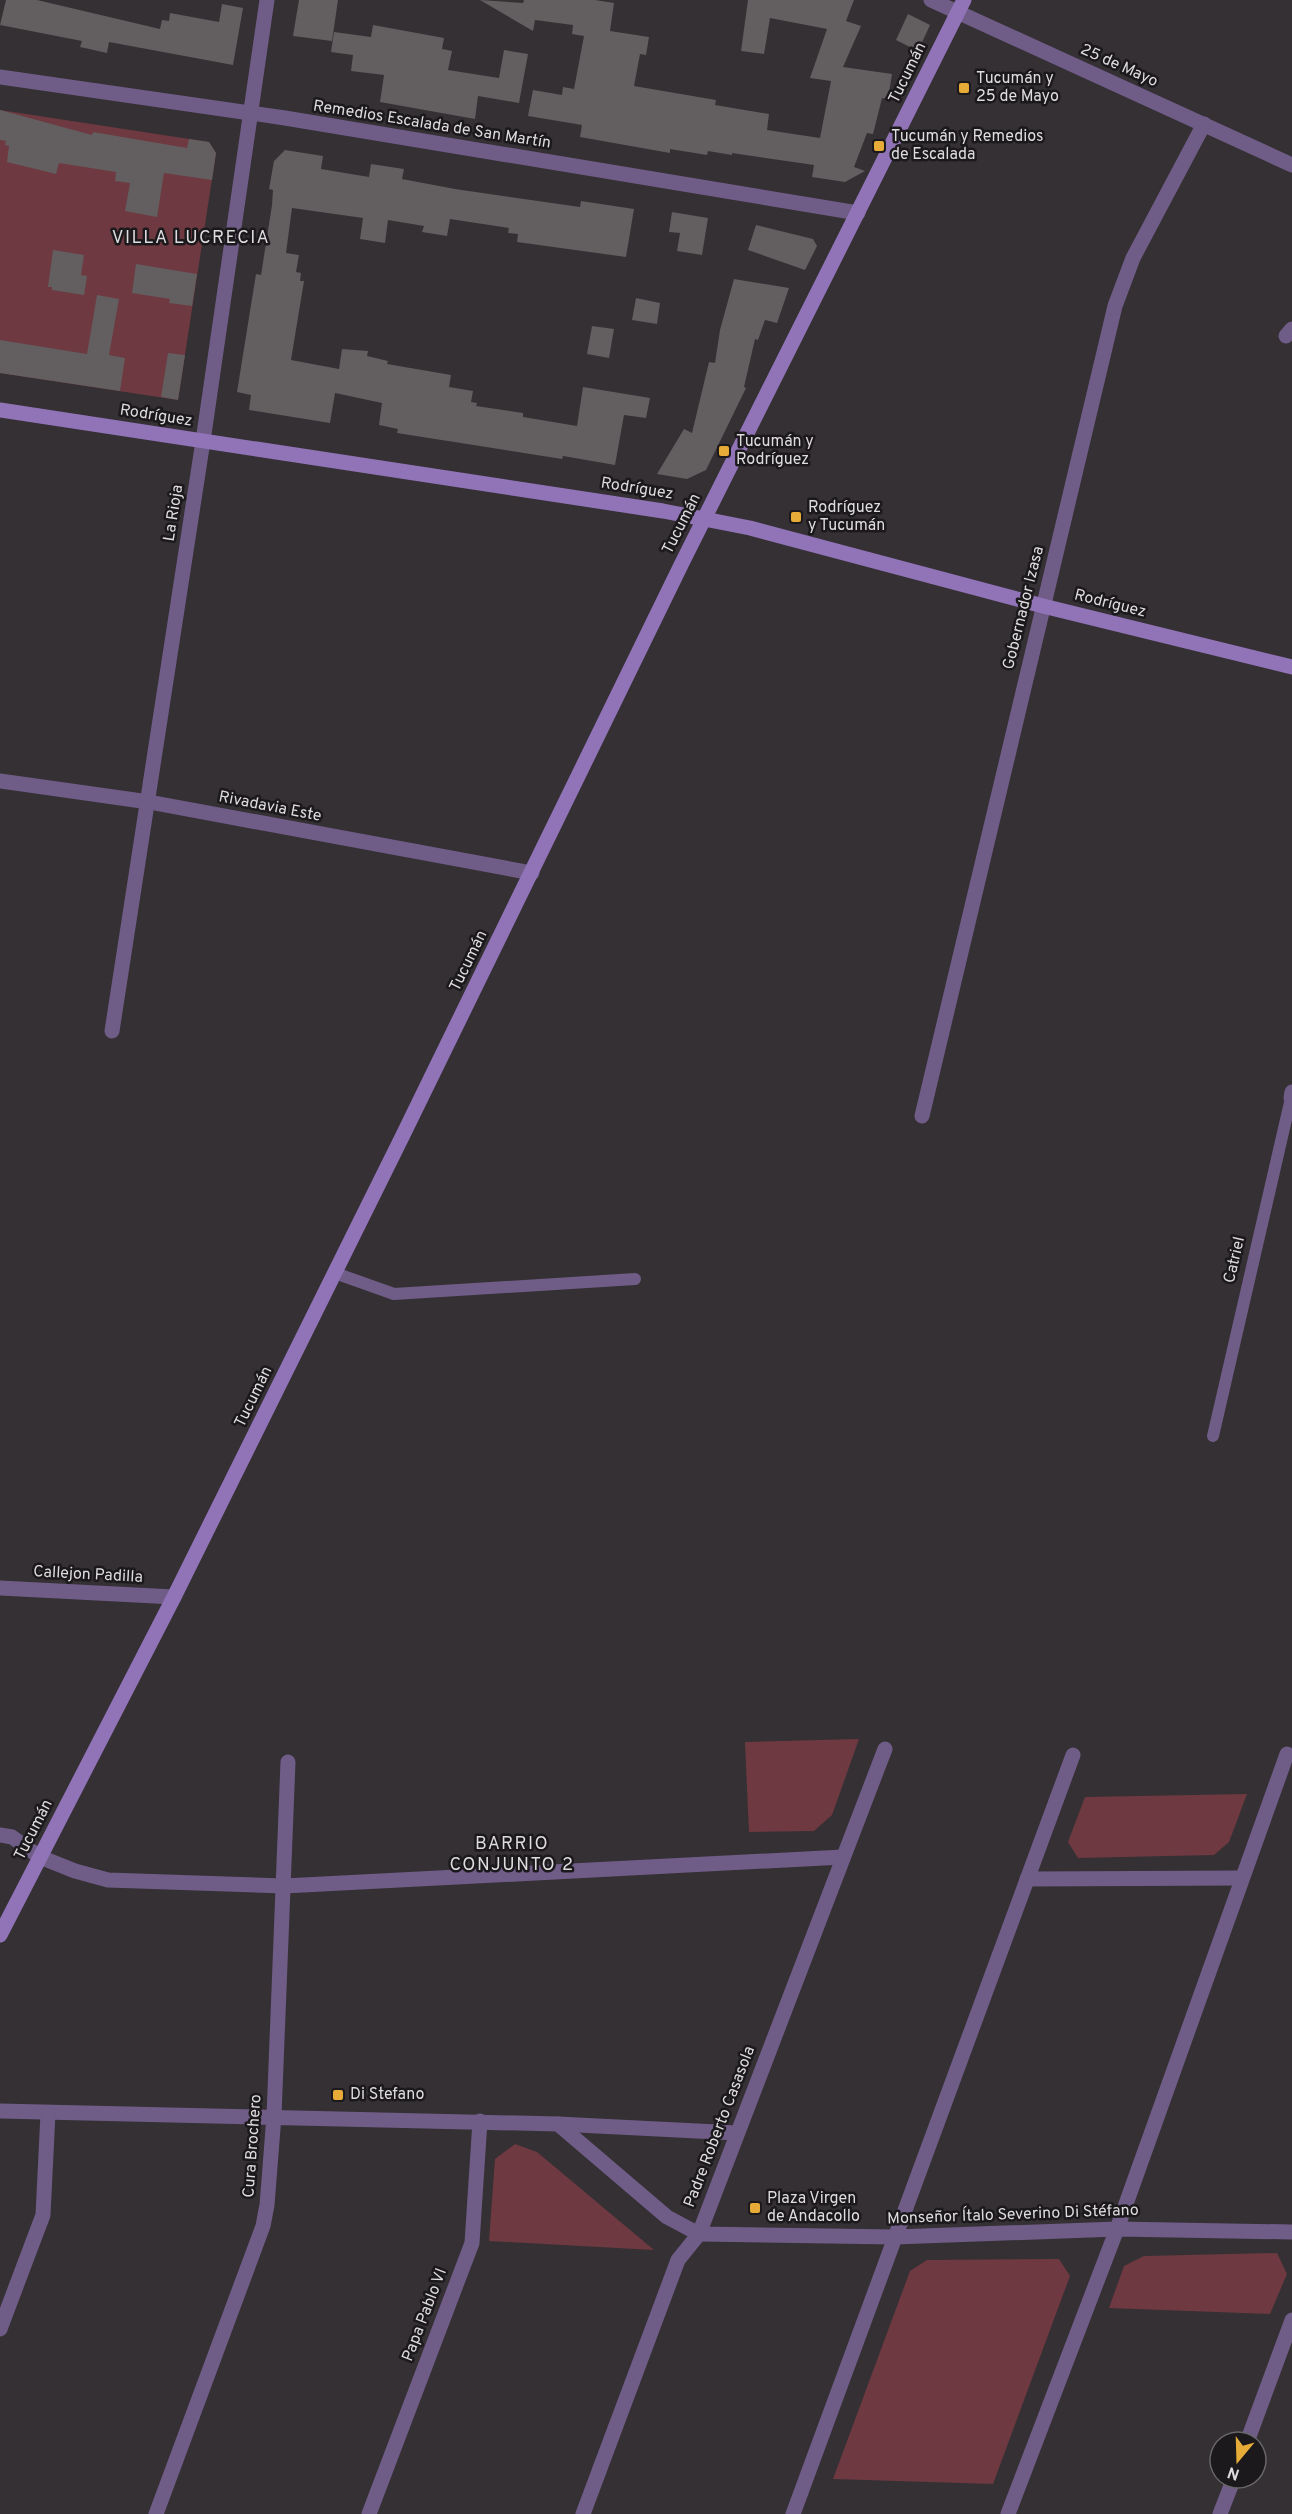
<svg xmlns="http://www.w3.org/2000/svg" width="1292" height="2514" font-family="Overpass,sans-serif">
  <rect width="100%" height="100%" fill="#343034"/>
  <g fill="#6e3941">
    <path d="M0 110 209 142 216 153 178 400 0 373Z"/>
    <path d="M859 1739 832 1815 814 1831 749 1832 745 1742Z"/>
    <path d="M1247 1794 1229 1842 1214 1855 1078 1858 1068 1842 1085 1797Z"/>
    <path d="M515 2144 537 2152 654 2250 489 2241 495 2159Z"/>
    <path d="M1277 2253 1287 2274 1270 2314 1109 2308 1124 2266 1144 2256Z"/>
    <path d="M1059 2259 1070 2276 993 2484 833 2479 910 2271 927 2260Z"/>
  </g>
  <g fill="#635e60">
    <path d="M6 0H37L160 29 162 20 169 21 170 13 219 22 222 4 243 8 233 65 109 42 107 53 80 47 82 41 0 25Z"/>
    <path d="M299 0H338L332 41 293 36Z"/>
    <path d="M480 0 523 3 524 0H595L614 3 610 31 649 37 646 55 640 54 634 86 716 100 715 105 769 114 767 130 820 138 831 81 810 78 827 29 770 18 764 54 741 51 748 0H854L846 21 861 26 843 67 892 74 888 99 882 98 873 134 867 133 854 167 865 171 845 182 812 177 814 165 732 153V155L708 151 707 155 670 149V153L580 137 582 125 528 116 533 90 562 95 563 87 574 89 584 36 572 34 573 25 535 20 533 31Z"/>
    <path d="M908 14 930 25 918 51 896 40Z"/>
    <path d="M373 25 444 38 442 49 452 51 448 70 499 78 504 50 528 54 519 103 478 96 475 119 380 102 384 75 351 71 353 55 331 52 334 32 371 37Z"/>
    <path d="M0 110 92 135 93 132 187 148 189 139 209 142 216 153 212 180 164 173 157 217 125 211 130 183 115 181 116 172 59 163 56 174 7 162 9 146 5 145 6 141 0 140Z"/>
    <path d="M285 150 323 156 321 169 369 177 371 164 404 169 402 179 455 189 580 207 581 201 634 209 626 257 517 242 518 234 508 233 509 228 450 219 447 236 422 232 424 226 388 220 385 243 360 239 363 218 292 208 286 253 299 255 296 272 301 273 300 281H304L291 360 339 369 342 349 368 351 367 356 388 361 387 364 451 375 449 387 473 391 471 402 477 403 476 406 523 413V417L577 426 583 387 650 398 646 418 624 415 615 465 563 456 562 459 397 433 398 429 379 425 382 403 335 393 330 423 249 410 251 395 237 392 256 274 261 275 272 205 273 190 269 189 274 161Z"/>
    <path d="M672 212 708 218 702 255 677 251 680 233 669 232Z"/>
    <path d="M756 225 813 239 817 246 805 270 748 250Z"/>
    <path d="M53 250 84 255 81 275 87 276 84 295 52 290V287H48Z"/>
    <path d="M136 264 197 274 192 306 169 303 170 299 132 293Z"/>
    <path d="M734 279 789 288 777 323 765 320 758 340 755 339 744 387 746 388 706 470 687 479 657 474 684 429 692 433 709 362 715 363 720 330Z"/>
    <path d="M97 295 119 299 109 355 125 358 120 391 0 373V340L87 354Z"/>
    <path d="M636 298 660 303 657 324 632 320Z"/>
    <path d="M592 326 614 329 609 358 587 354Z"/>
    <path d="M168 353 185 355 178 400 161 397Z"/>
  </g>
  <g fill="none" stroke-linecap="round" stroke-linejoin="round">
    <g stroke="#6f5c87" stroke-width="12">
      <path d="M335 1273 394 1294 635 1279"/>
      <path d="M1213 1436 1291 1098"/>
    </g>
    <g stroke="#6f5c87" stroke-width="15">
      <path d="M931 0 1292 165"/>
      <path d="M0 77 285 118 858 213"/>
      <path d="M1286 336 1292 329"/>
      <path d="M0 781 149 802 532 873"/>
      <path d="M112 1031 203 441 267 0"/>
      <path d="M1291 1098 1292 1092"/>
      <path d="M922 1116 1115 306 1133 258 1204 124"/>
      <path d="M0 1588 174 1597"/>
      <path d="M0 1835 12 1837 40 1857 75 1871 108 1880 284 1886 843 1857"/>
      <path d="M1027 1879 1242 1878"/>
      <path d="M0 2111 558 2124 737 2133"/>
      <path d="M558 2124 667 2217 699 2234 895 2237 1117 2229 1292 2232"/>
      <path d="M0 2329 43 2215 48 2113"/>
      <path d="M1247 2442 1292 2320"/>
      <path d="M156 2514 263 2226 267 2205 274 2116 288 1762"/>
      <path d="M369 2514 472 2243 480 2121"/>
      <path d="M583 2514 678 2260 699 2234 885 1749"/>
      <path d="M793 2514 1073 1755"/>
      <path d="M1008 2514 1117 2229 1287 1754"/>
      <path d="M1220 2514 1234 2478"/>
    </g>
    <g stroke="#9173b7" stroke-width="15">
      <path d="M0 410 663 511 750 528 1043 606 1292 667"/>
      <path d="M0 1935 174 1597 403 1135 682 563 964 0"/>
    </g>
  </g>
  <g fill="#e7ac37" stroke="#1b191b" stroke-width="2">
    <rect x="958" y="82" width="12" height="12" rx="3"/>
    <rect x="873" y="140" width="12" height="12" rx="3"/>
    <rect x="718" y="445" width="12" height="12" rx="3"/>
    <rect x="790" y="511" width="12" height="12" rx="3"/>
    <rect x="332" y="2089" width="12" height="12" rx="3"/>
    <rect x="749" y="2202" width="12" height="12" rx="3"/>
  </g>
  <g text-anchor="middle" dominant-baseline="central" stroke-width="5" stroke-linejoin="round" paint-order="stroke">
    <g font-size="16" fill="#dfdcdf" stroke="#1b191b">
      <text transform="translate(1119 66) rotate(24)">25 de Mayo</text>
      <text transform="translate(908 73) rotate(-64)">Tucumán</text>
      <text transform="translate(432 125) rotate(9)">Remedios Escalada de San Martín</text>
      <text transform="translate(156 416) rotate(9)">Rodríguez</text>
      <text transform="translate(637 489) rotate(9)">Rodríguez</text>
      <text transform="translate(174 513) rotate(-81)">La Rioja</text>
      <text transform="translate(682 524) rotate(-63)">Tucumán</text>
      <text transform="translate(1110 604) rotate(14)">Rodríguez</text>
      <text transform="translate(1024 608) rotate(-76)">Gobernador Izasa</text>
      <text transform="translate(270 807) rotate(11)">Rivadavia Este</text>
      <text transform="translate(469 961) rotate(-64)">Tucumán</text>
      <text transform="translate(1235 1260) rotate(-77)">Catriel</text>
      <text transform="translate(254 1397) rotate(-64)">Tucumán</text>
      <text transform="translate(88 1575) rotate(3)">Callejon Padilla</text>
      <text transform="translate(34 1830) rotate(-63)">Tucumán</text>
      <text transform="translate(720 2127) rotate(-69)">Padre Roberto Casasola</text>
      <text transform="translate(253 2146) rotate(-86)">Cura Brochero</text>
      <text transform="translate(1013 2215) rotate(-2)">Monseñor Ítalo Severino Di Stéfano</text>
      <text transform="translate(425 2315) rotate(-69)">Papa Pablo VI</text>
    </g>
    <g font-size="16" fill="#dfdcdf" stroke="#1b191b" text-anchor="start">
      <text x="976" y="79">Tucumán y<tspan x="976" dy="18">25 de Mayo</tspan></text>
      <text x="891" y="137">Tucumán y Remedios<tspan x="891" dy="18">de Escalada</tspan></text>
      <text x="736" y="442">Tucumán y<tspan x="736" dy="18">Rodríguez</tspan></text>
      <text x="808" y="508">Rodríguez<tspan x="808" dy="18">y Tucumán</tspan></text>
      <text x="350" y="2095">Di Stefano</text>
      <text x="767" y="2199">Plaza Virgen<tspan x="767" dy="18">de Andacollo</tspan></text>
    </g>
    <g font-size="18" letter-spacing="1.5" fill="#dfdcdf" stroke="#1b191b">
      <text x="191" y="238">VILLA LUCRECIA</text>
      <text x="512" y="1844">BARRIO<tspan x="512" dy="21">CONJUNTO 2</tspan></text>
    </g>
  </g>
  <g transform="translate(1238 2460) rotate(199)"><circle r="28" fill="#1b191b" stroke="#696769" stroke-width="1.5"/>
  <path d="M0-4.5L10 22L0 15L-10 22Z" fill="#e7ac37"/>
  <text y="-9" font-size="16" font-weight="bold" text-anchor="middle" fill="#dfdcdf">N</text>
  </g>
</svg>
